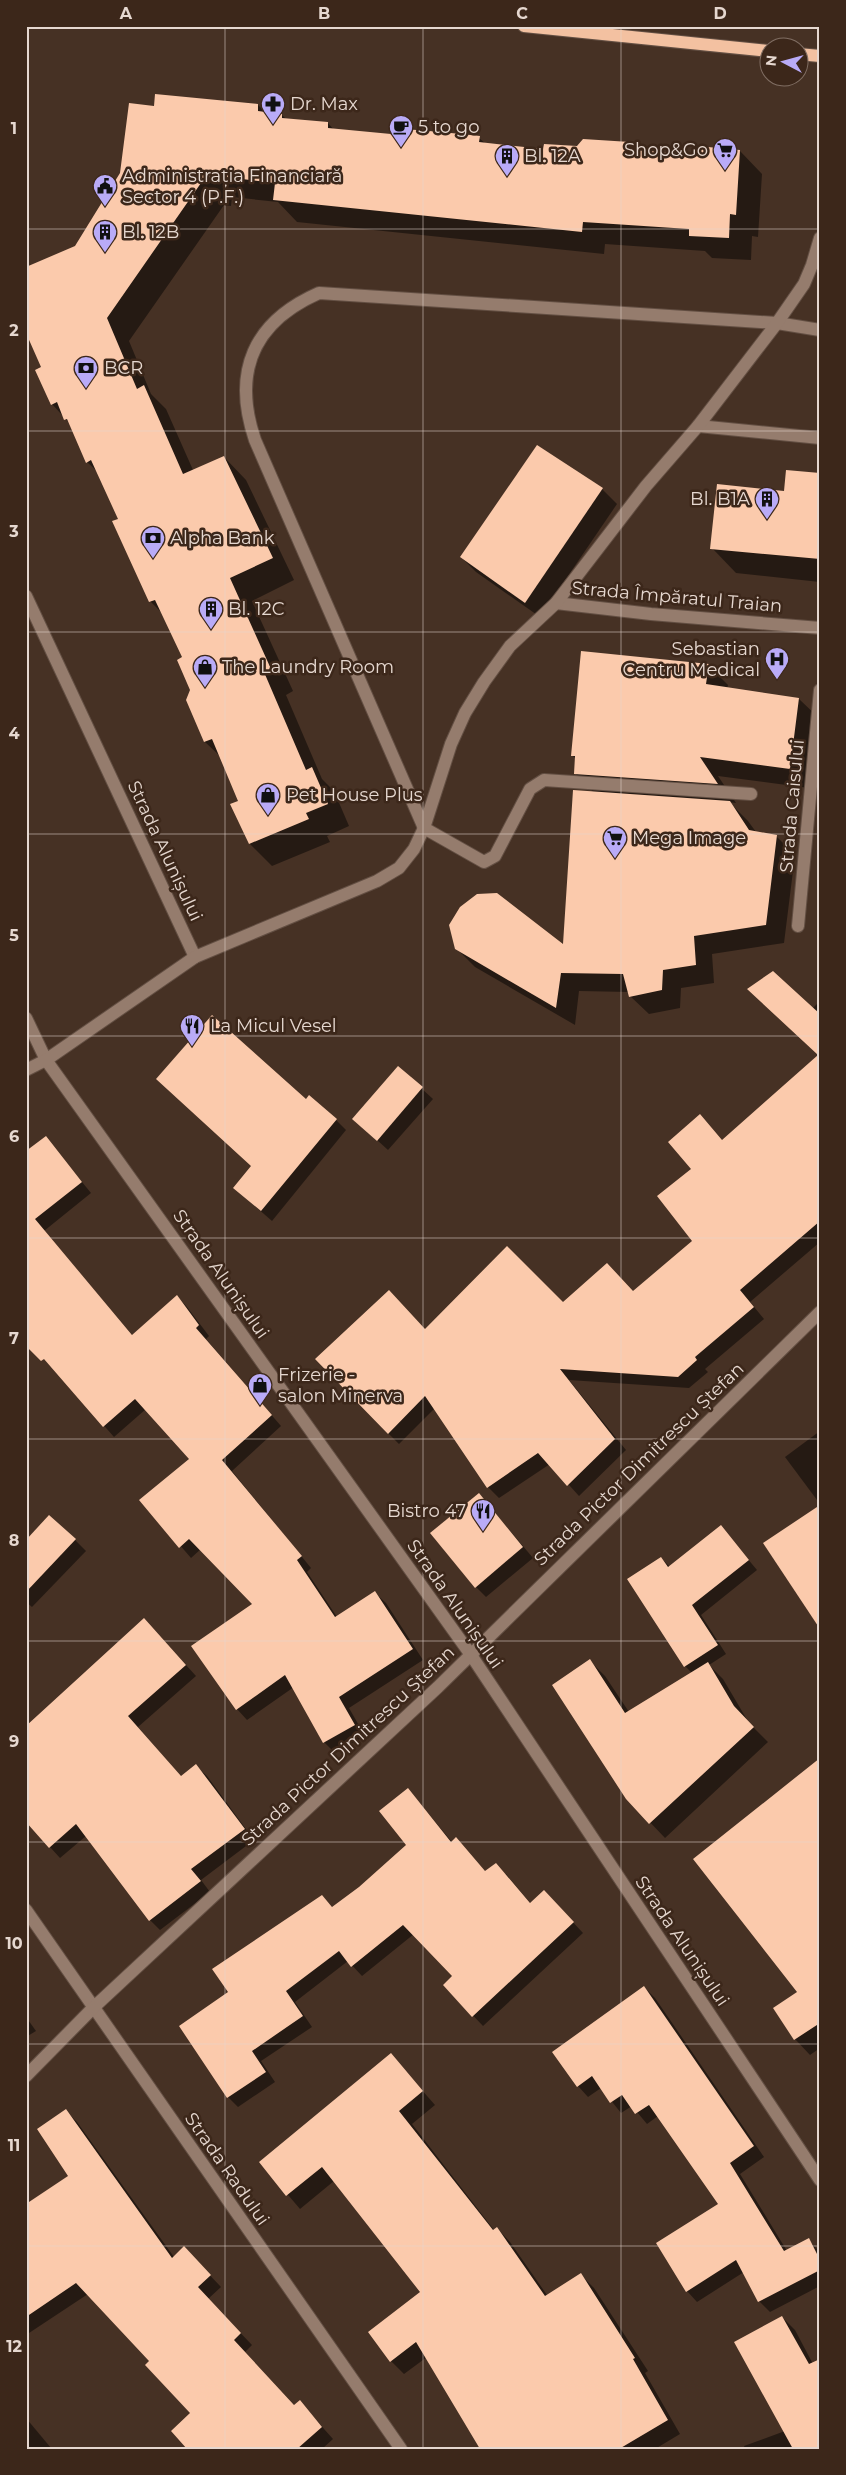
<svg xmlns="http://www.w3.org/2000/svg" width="846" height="2475" font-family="Montserrat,sans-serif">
  <rect width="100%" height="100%" fill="#463124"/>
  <g fill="#0007">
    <path d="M258 105 266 113 282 115 286 119 328 123 334 130 392 135 479 138 486 144 544 151 629 143 637 152 697 155 740 151 762 174 758 237 752 236 751 260 712 258 705 251 605 244 604 254 297 222 278 202 232 197 231 206 224 205 129 341 151 394 166 409 193 470 224 457 246 480 294 580 252 601 293 691 286 695 322 779 334 791 349 826 327 836 330 842 272 866 250 844 232 805 240 801 221 757 205 742 187 700 192 690 183 658 164 615 151 602 113 522 119 519 99 473 87 462 72 426 52 404 43 368 76 247 121 174 155 107Z"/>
    <path d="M820 474V582L736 573 712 548 785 492Z"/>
    <path d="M602 489 617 504 540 617 476 572 461 557Z"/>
    <path d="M708 665 728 685 727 689 799 699 819 718 809 788 718 776 736 803 729 802 748 821 756 832 776 836 795 855 784 943 712 954 714 983 681 988 680 1008 649 1014 630 996 629 992 579 991 575 1025 475 967 456 948 564 946 594 793 575 773 576 759 572 755Z"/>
    <path d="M820 1001V1242L750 1302 764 1319 705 1369 708 1372 689 1388 569 1380 626 1450 579 1496 550 1464 499 1498 488 1487 435 1408 399 1444 388 1433 425 1330 634 1292 694 1241 692 1169 819 1055 812 1009Z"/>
    <path d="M398 1067 433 1099 388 1150 365 1129Z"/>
    <path d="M306 1101 336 1120 346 1130 272 1221 234 1188Z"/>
    <path d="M46 1138 91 1193 44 1231 133 1336 177 1296 187 1307 209 1336 206 1339 281 1426 232 1471 311 1568 307 1572 337 1617 375 1593 386 1603 423 1660 349 1708 365 1736 335 1753 324 1742 294 1687 247 1720 237 1709 254 1604 201 1549 191 1558 141 1500 191 1459 146 1409 114 1437 78 1396 26 1282Z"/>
    <path d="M820 1431V1504L785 1457Z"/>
    <path d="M479 1494 533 1558 486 1597 476 1587Z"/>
    <path d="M721 1527 757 1570 701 1615 726 1654 709 1665 723 1679 749 1723 768 1742 665 1838 627 1798 590 1661 605 1676 629 1712 692 1673 685 1666 661 1558 670 1567Z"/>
    <path d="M75 1540 86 1551 32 1607 26 1602V1542Z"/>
    <path d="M144 1619 196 1676 138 1727 181 1777 196 1766 207 1776 254 1840 201 1880 210 1892 160 1930 150 1920 86 1836 60 1858 50 1847Z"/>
    <path d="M820 1760V2048L810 2055 795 2039Z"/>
    <path d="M408 1789 452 1842 486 1872 506 1874 531 1904 554 1902 583 1933 483 2026 444 1985 454 1976 414 1934 362 1976 348 1961 295 2002 312 2027 261 2061 275 2082 238 2107 228 2097 229 1993 322 1896 333 1908 360 1888 408 1845Z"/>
    <path d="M644 1987 655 1998 764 2157 740 2174 787 2251 808 2240 820 2252V2286L770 2312 759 2301 744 2272 697 2302 687 2291 720 2204 658 2116 647 2124 632 2106 621 2113 601 2088 588 2097 578 2086Z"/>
    <path d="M26 2017 36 2031 26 2037Z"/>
    <path d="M391 2055 435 2105 412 2124 494 2230 497 2228 510 2242 547 2295 581 2275 594 2288 648 2371 645 2373 680 2434 655 2449H484L427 2357 404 2374 391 2361 422 2292 334 2181 300 2209 260 2162Z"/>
    <path d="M65 2110 77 2122 174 2257 184 2248 221 2287 208 2299 252 2345 245 2352 295 2406 300 2402 333 2439 322 2449H189L192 2413 151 2361 88 2294 26 2335V2205L70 2176Z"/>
    <path d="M782 2317 795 2330 813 2364 820 2449H745L744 2446 785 2431Z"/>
    <path d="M26 2418 51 2448 50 2449H26Z"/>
  </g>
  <g fill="#fbcaac">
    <path d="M155 94 258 104V111L282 114V118L328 122V128L391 134 392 128 441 132 480 136 479 142 543 149 544 144 577 146 583 139 630 142 629 150 696 154 697 146 740 150 736 215 730 214 729 238 689 236V229L583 222 582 232 273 200 275 183 210 175 209 184 201 183 107 318 137 389 144 385 183 474 224 456 273 558 230 578 271 669 264 672 306 770 312 767 328 804 306 813 309 819 249 844 230 804 238 801 212 739 204 742 186 700 190 690 177 660 182 657 155 600 149 602 112 521 118 519 91 460 86 463 67 419 64 420 57 402 51 405 35 370 41 367 26 333V267L75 246 120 173 129 103 154 106Z"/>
    <path d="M537 445 603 488 525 603 460 557Z"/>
    <path d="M786 470 820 473V559L710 549 717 484 784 491Z"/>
    <path d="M581 651 709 664 706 684 799 698 790 769 700 757 718 784 574 774 575 756H571Z"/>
    <path d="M573 790 730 801 749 830 777 835 766 925 694 936 696 965 663 970 662 990 629 997 623 974 561 973 556 1008 455 949 449 925 460 907 477 894 497 893 563 944Z"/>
    <path d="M773 971 820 1014V1221L740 1290 754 1307 695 1357 697 1360 678 1377 560 1369 615 1439 567 1486 538 1453 487 1488 425 1396 388 1434 315 1359 389 1290 425 1329 507 1246 563 1302 607 1263 633 1291 692 1241 657 1196 691 1169 668 1142 700 1114 722 1140 818 1055 747 989Z"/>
    <path d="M212 1015 306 1099 309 1095 337 1119 261 1211 233 1188 251 1166 156 1079Z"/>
    <path d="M398 1066 423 1087 377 1141 352 1119Z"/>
    <path d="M46 1136 82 1182 35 1219 132 1335 177 1295 199 1325 196 1328 272 1415 222 1460 302 1556 297 1560 335 1617 375 1591 413 1649 339 1697 355 1725 323 1743 285 1675 236 1710 191 1646 252 1604 189 1539 179 1548 139 1500 189 1459 135 1399 103 1427 44 1359 41 1361 26 1346V1151Z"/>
    <path d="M479 1493 523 1547 475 1588 430 1533Z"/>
    <path d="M820 1505V1629L763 1543Z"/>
    <path d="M49 1515 76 1539 26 1592V1540Z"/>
    <path d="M721 1525 749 1560 692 1605 718 1645 684 1667 627 1579 661 1557 668 1567Z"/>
    <path d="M144 1618 186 1665 128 1716 181 1776 196 1764 245 1829 191 1869 201 1881 149 1921 76 1824 49 1848 26 1822V1726Z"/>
    <path d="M590 1659 625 1713 708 1662 734 1706 754 1727 649 1824 626 1799 552 1685Z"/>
    <path d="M820 1758V2023L794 2040 773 2008 797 1992 693 1859Z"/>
    <path d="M408 1788 451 1842 456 1837 485 1871 496 1863 530 1903 544 1890 574 1922 472 2017 443 1985 452 1976 403 1925 351 1967 339 1951 286 1991 303 2016 252 2051 266 2072 227 2098 179 2026 228 1992 212 1969 322 1895 332 1907 359 1887 406 1845 379 1811Z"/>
    <path d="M644 1986 754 2146 730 2163 784 2251 809 2238 820 2260V2270L758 2302 736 2260 686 2292 656 2243 718 2204 649 2105 635 2114 622 2095 610 2103 592 2076 577 2087 552 2052Z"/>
    <path d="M391 2053 423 2091 399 2111 493 2230 497 2227 545 2296 581 2273 635 2358 633 2359 668 2420 619 2449H480L416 2342 390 2362 368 2332 420 2292 322 2167 286 2196 259 2162Z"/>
    <path d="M66 2109 172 2258 184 2246 211 2275 198 2287 241 2333 234 2340 294 2405 300 2400 322 2427 297 2449H187L171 2431 190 2413 145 2365 149 2361 76 2283 26 2317V2204L68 2176 37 2129Z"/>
    <path d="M782 2316 809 2364 820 2359V2449H793L734 2342Z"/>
  </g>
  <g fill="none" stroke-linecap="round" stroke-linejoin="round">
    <g stroke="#634f43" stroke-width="14">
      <g id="minor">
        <path d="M698 426 820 438"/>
        <path d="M26 596 195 957"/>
        <path d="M556 603 651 614 820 628"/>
        <path d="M751 794 544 780 530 789 495 856 484 862 424 828 255 440C232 372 253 322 319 293L777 323 820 330"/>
        <path d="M798 926 820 690"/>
        <path d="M26 1018 46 1060 471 1655 820 2180"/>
        <path d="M26 1070 46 1060 195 957 377 881 399 868 414 849 424 828 451 744 465 713 484 682 510 646 556 603 646 486 698 426 777 323 804 284 812 265 820 238"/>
        <path d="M26 1910 401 2449"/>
        <path d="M26 2076 93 2008 438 1687 820 1312"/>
      </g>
    </g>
    <g stroke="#634f43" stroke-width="14">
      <g id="major">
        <path d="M524 26 768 51"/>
        <path d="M798 54 820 56"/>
      </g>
    </g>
    <use href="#minor" stroke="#957c6d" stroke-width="12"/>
    <use href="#major" stroke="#f3c1a1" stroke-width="12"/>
  </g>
  <path fill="none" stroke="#e6d8d0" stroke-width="1" stroke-opacity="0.55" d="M225 26V2449M423 26V2449M621 26V2449M26 229H820M26 431H820M26 632H820M26 834H820M26 1036H820M26 1238H820M26 1439H820M26 1641H820M26 1842H820M26 2044H820M26 2246H820"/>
  <defs>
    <g id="pharmacy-pin" transform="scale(1.25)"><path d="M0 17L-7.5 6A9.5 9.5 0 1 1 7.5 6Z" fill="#b9abf7" stroke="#3c271a"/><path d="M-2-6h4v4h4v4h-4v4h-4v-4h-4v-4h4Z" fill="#111"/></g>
    <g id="cafe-pin" transform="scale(1.25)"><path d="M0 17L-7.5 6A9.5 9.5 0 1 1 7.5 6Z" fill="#b9abf7" stroke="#3c271a"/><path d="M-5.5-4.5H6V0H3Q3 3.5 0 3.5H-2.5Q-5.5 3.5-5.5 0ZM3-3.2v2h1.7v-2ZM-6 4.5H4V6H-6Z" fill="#111"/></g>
    <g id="supermarket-pin" transform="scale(1.25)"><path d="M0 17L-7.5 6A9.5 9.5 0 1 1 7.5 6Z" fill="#b9abf7" stroke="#3c271a"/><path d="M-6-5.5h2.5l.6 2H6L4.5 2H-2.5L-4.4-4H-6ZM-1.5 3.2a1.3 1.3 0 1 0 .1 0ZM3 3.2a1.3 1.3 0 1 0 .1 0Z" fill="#111"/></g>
    <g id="building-pin" transform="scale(1.25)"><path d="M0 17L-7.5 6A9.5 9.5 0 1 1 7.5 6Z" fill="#b9abf7" stroke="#3c271a"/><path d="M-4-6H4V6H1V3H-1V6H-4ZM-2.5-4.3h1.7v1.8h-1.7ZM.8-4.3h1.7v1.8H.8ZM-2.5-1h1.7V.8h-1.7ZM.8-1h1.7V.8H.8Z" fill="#111"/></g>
    <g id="civic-pin" transform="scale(1.25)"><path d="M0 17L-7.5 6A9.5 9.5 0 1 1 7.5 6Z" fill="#b9abf7" stroke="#3c271a"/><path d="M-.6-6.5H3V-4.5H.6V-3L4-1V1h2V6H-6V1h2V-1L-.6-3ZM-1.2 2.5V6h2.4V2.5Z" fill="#111"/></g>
    <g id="bank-pin" transform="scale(1.25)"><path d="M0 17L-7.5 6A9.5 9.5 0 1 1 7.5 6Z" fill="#b9abf7" stroke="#3c271a"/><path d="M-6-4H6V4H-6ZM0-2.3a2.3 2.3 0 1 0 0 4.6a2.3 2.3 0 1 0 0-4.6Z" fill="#111"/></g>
    <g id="hospital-pin" transform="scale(1.25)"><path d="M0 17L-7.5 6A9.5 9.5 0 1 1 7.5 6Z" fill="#b9abf7" stroke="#3c271a"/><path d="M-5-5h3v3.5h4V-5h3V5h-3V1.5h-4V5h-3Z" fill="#111"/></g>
    <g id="shop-pin" transform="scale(1.25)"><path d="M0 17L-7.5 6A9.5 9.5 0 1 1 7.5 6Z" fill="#b9abf7" stroke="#3c271a"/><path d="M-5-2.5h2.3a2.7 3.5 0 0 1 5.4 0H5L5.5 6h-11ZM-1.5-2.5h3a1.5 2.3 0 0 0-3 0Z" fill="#111"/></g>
    <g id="restaurant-pin" transform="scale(1.25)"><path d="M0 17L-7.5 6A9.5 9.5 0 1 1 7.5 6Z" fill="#b9abf7" stroke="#3c271a"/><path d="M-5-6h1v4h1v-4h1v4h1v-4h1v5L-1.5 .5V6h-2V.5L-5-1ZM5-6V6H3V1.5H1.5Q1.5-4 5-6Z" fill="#111"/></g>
  </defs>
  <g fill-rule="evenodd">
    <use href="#pharmacy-pin" x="273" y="104"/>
    <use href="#cafe-pin" x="401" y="127"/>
    <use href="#supermarket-pin" x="725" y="150"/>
    <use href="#building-pin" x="507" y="156"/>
    <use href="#civic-pin" x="105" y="186"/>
    <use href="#building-pin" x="105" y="232"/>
    <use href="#bank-pin" x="86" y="368"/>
    <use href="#building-pin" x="767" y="499"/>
    <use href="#bank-pin" x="153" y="538"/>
    <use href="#building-pin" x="211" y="609"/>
    <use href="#hospital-pin" x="777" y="659"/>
    <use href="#shop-pin" x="205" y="667"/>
    <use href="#shop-pin" x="268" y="795"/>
    <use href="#supermarket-pin" x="615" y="838"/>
    <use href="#restaurant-pin" x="192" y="1026"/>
    <use href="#shop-pin" x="260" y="1385"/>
    <use href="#restaurant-pin" x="483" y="1511"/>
  </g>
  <g text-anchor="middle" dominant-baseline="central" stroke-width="5" stroke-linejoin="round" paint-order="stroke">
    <g font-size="18" fill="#e6d8d0" stroke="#3c271a" text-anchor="start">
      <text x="290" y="104">Dr. Max</text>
      <text x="418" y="127">5 to go</text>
      <text x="708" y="150" text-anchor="end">Shop&amp;Go</text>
      <text x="524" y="156">Bl. 12A</text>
      <text x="122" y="176">Administrația Financiară<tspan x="122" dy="21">Sector 4 (P.F.)</tspan></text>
      <text x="122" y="232">Bl. 12B</text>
      <text x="104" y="368">BCR</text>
      <text x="750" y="499" text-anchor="end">Bl. B1A</text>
      <text x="170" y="538">Alpha Bank</text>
      <text x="228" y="609">Bl. 12C</text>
      <text x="760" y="649" text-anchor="end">Sebastian<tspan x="760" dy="21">Centru Medical</tspan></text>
      <text x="222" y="667">The Laundry Room</text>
      <text x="286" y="795">Pet House Plus</text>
      <text x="632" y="838">Mega Image</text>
      <text x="210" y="1026">La Micul Vesel</text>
      <text x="278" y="1375">Frizerie -<tspan x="278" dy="21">salon Minerva</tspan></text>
      <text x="466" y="1511" text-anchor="end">Bistro 47</text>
    </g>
    <g font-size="18" fill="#e6d8d0" stroke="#3c271a">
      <text transform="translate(677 597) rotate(5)">Strada Împăratul Traian</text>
      <text transform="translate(792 806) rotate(-85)">Strada Caisului</text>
      <text transform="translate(165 851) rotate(65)">Strada Alunișului</text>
      <text transform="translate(221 1274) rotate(55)">Strada Alunișului</text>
      <text transform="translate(639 1464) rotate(-44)">Strada Pictor Dimitrescu Ștefan</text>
      <text transform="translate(455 1604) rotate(55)">Strada Alunișului</text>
      <text transform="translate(348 1746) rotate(-43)">Strada Pictor Dimitrescu Ștefan</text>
      <text transform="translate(682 1941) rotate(56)">Strada Alunișului</text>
      <text transform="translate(227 2169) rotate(55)">Strada Radului</text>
    </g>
  </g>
  <rect width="846" height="2475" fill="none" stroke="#3c271a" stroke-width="55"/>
  <g transform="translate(784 62) rotate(276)"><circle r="24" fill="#3c271a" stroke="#806e63"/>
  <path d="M0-4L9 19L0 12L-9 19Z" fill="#b9abf7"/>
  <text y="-8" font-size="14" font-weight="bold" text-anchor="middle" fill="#e6d8d0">N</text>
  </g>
  <rect x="28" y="28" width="790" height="2420" fill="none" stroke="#e6d8d0" stroke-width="2"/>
  <g font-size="16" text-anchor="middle" font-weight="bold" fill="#e6d8d0">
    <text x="126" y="19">A</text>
    <text x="324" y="19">B</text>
    <text x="522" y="19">C</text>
    <text x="720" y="19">D</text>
    <text x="14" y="134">1</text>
    <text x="14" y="336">2</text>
    <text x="14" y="537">3</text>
    <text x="14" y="739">4</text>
    <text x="14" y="941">5</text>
    <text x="14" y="1142">6</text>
    <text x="14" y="1344">7</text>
    <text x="14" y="1546">8</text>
    <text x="14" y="1747">9</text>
    <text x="14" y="1949">10</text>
    <text x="14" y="2151">11</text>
    <text x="14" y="2352">12</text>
  </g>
</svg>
